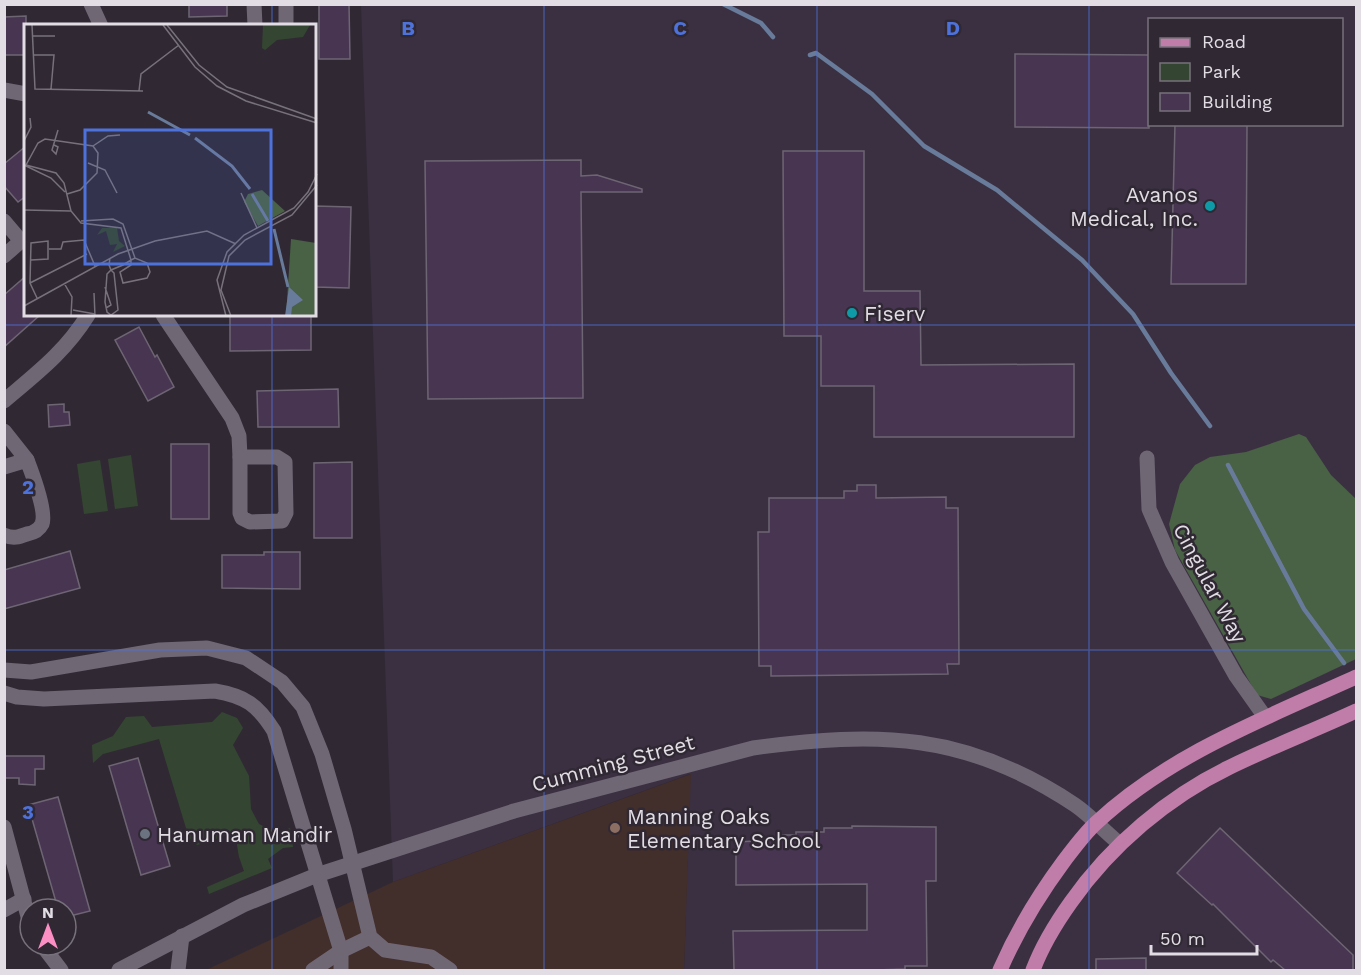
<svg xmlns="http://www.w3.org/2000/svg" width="1361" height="975" font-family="'Work Sans',sans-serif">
  <rect width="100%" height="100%" fill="#302934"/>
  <path fill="#3b3041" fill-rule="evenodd" d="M361 5H1356V970H684L690 774 393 882ZM1150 20H1342V124H1150Z"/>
  <path fill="#422e2b" d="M691 774 684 970H206L393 882Z"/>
  <g fill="#344631">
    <path d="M131 455 138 506 115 509 108 459Z"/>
    <path d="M100 460 108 511 84 514 77 464Z"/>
    <path d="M222 712 237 718 243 728 233 745 249 776 251 809 259 824 277 833 290 828 293 847 283 848 268 859 272 868 209 894 207 887 244 871 239 857 235 833 197 845 189 838 159 739 103 754 93 763 92 745 113 736 126 717 144 716 152 727 212 722Z"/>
  </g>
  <path fill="#496145" d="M1299 434 1306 437 1331 475 1356 499V659L1271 699 1257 695 1175 550 1169 524 1180 484 1195 465 1210 457 1246 452Z"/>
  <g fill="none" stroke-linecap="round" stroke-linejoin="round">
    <g stroke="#697b9b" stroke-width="4.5">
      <path d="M723 4 761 23 773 37"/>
      <path d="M810 55 816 53 872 94 924 146 997 190 1082 260 1133 314 1171 373 1210 426"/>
      <path d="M1228 465 1304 609 1344 663"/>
    </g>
  </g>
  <g fill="#483552" stroke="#6e6573" stroke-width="1.5">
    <path d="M189 4H227V16L189 17Z"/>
    <path d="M319 4H349L350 59H319Z"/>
    <path d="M26 16V55H4V17Z"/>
    <path d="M1015 54 1149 55V128L1015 127Z"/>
    <path d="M1175 124H1247L1246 284H1171Z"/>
    <path d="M26 146V196L18 202 4 186V164Z"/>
    <path d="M783 151H864V291H920L921 365 1074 364V437H874V386H821V336H784Z"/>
    <path d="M581 160V176L597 175 642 189V192H581L583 398 428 399 425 161Z"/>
    <path d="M315 206 351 207 349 288 315 287Z"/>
    <path d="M26 276V315H40L4 347V295Z"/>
    <path d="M230 315H311V350L230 351Z"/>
    <path d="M139 327 155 357 157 355 174 387 148 401 115 340Z"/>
    <path d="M338 389 339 427H258L257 391Z"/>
    <path d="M64 404V412H69L70 425 49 427 48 405Z"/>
    <rect x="171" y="444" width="38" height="75"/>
    <path d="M352 462V538H314V463Z"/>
    <path d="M857 485H876V498L946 497V508H958L959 664H947L948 674 771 676V666H759L758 532H769V498H844V491H857Z"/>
    <path d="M70 551 80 588 4 609V570Z"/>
    <path d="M264 552H300V589L222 588V555H264Z"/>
    <path d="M4 756H44V769H35V785L19 784V778H4Z"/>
    <path d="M138 758 170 866 141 875 109 766Z"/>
    <path d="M58 797 90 911 66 917V909H58L28 805Z"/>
    <path d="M852 826 936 827V881H926L927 966H905V969L876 970H734L733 931 867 930V884L736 885V842L755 841V838H780V835H796V832H824V828H852Z"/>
    <path d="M1220 828 1353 955V970H1285L1273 960 1271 962 1213 904 1212 905 1177 873Z"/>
    <path d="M1146 958V970H1096V959Z"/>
  </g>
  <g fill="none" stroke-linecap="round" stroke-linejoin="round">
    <g stroke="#706775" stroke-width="15">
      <path d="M91 4 101 26"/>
      <path d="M254 4 255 26"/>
      <path d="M286 4V26"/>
      <path d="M4 90 26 94"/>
      <path d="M4 221 21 241 4 256"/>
      <path d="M163 315 232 418 239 436 240 457"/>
      <path d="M4 401C37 373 65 352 88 315"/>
      <path d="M4 431 27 460"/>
      <path d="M240 457H277L285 462 286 513 282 521 250 522 242 518 240 513Z"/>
      <path d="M1147 458 1149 509 1172 562 1236 676 1265 717"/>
      <path d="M4 467 27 460C32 473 47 512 42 524 39 530 33 533 27 534 19 537 13 539 4 535"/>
      <path d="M4 670 31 672 160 650 207 648 246 658 282 682 303 707 322 754 344 829 370 937 385 950 431 957 450 970"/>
      <path d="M4 693 17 697 44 699 215 691C245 696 258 705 274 731L341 951V970"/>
      <path d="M4 827 30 924"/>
      <path d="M4 910 24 899"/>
      <path d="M42 945 61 970"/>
      <path d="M119 970 243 905 317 875 514 811 753 748C878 731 966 732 1075 805 1091 816 1105 832 1120 844"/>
      <path d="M178 970 182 936"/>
      <path d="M313 970 341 951 370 937"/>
    </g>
    <g stroke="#c07da9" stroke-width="15">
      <path d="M1000 970C1017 931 1038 896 1064 861 1074 848 1084 834 1096 823 1170 754 1266 718 1356 677"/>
      <path d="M1033 970C1042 946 1056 923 1071 902 1111 845 1168 797 1230 767 1271 747 1315 730 1356 711"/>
    </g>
  </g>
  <path fill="none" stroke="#4e72db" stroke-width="1.5" stroke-opacity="0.55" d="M272 4V26M544 4V970M817 4V970M1089 4V970M272 315V970M4 325H1356M4 650H1356"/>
  <g fill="#0f9aa8" stroke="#302934" stroke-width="2">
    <circle cx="1210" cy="206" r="6"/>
    <circle cx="852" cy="313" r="6"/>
  </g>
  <circle fill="#8d6e63" stroke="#302934" stroke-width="2" cx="615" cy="828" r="6"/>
  <circle fill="#6b7280" stroke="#302934" stroke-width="2" cx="145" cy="834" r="6"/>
  <g text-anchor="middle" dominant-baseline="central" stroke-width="5" stroke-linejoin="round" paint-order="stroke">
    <g font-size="21" fill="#e2dde5" stroke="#302934" text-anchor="start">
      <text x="1198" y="194" text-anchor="end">Avanos<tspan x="1198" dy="24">Medical, Inc.</tspan></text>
      <text x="864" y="313">Fiserv</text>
      <text x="627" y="816">Manning Oaks<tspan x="627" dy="24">Elementary School</tspan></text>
      <text x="157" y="834">Hanuman Mandir</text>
    </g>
    <g font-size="21" fill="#e2dde5" stroke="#302934">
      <text transform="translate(1210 583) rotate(62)">Cingular Way</text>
      <text transform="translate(613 763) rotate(-15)">Cumming Street</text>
    </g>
  </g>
  <g transform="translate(24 24)">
    <rect width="292" height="292" fill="#302934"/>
    <path d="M239 1H286L279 13 253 16 241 26 238 24ZM78 204H93L95 217 101 222 89 228 93 220 86 221 82 207 73 211Z" fill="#344631"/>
    <path d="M238 166 261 187 234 202 220 178 224 170ZM267 215 292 219V292H262Z" fill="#496145"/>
    <path d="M265 263 279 276 268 283 267 292H261Z" fill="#697b9b"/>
    <path fill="none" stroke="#697b9b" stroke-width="3" d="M124 88 166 111M171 114 208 142 226 165M228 170 244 197M250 205 264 263"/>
    <path fill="none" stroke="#77717b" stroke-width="1.5" d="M8 1 11 65 119 67M139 1 171 43 193 62 222 77 293 99M143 1 175 41 203 63 293 95M9 12H31M9 31H30L27 65M115 67 117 50 155 21M0 117 7 103 6 94M30 121 34 123 32 130 28 126 34 106M69 122 84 112 96 111M64 139 81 146 93 169M0 141 27 154 41 168M2 141 32 149 40 159 47 187 57 199 97 204 107 236V241L96 248 99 259 123 254 126 248 123 239 111 234 107 236 99 241 87 246 83 250 81 278 83 288 87 291 94 286 90 249 87 246 85 241 86 234M2 141 14 119 21 115 69 122 74 129 73 149 56 166 43 170M217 169 233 204M0 186 47 187M57 197 89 195 99 200 111 234M25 225H37L39 218 60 216 71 242M7 236 24 235V217L7 219 6 259 13 274M6 259 63 230M40 259 48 273 47 292M81 263 87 281 82 284M70 269 71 292M0 282 94 230 131 217 183 207 212 220M49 286 71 290M202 292 193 256 203 228 220 211 270 184 284 168 293 150M207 292 197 266 205 232 221 216 268 191 293 161"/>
    <path fill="#4e72db" fill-opacity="0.15" stroke="#4e72db" stroke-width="3" d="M61 106H247V240H61Z"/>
    <rect width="292" height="292" fill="none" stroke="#e2dde5" stroke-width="3"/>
  </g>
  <g font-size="20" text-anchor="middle" font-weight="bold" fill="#4e72db" stroke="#302934" stroke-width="5" stroke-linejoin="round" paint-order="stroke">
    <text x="408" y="35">B</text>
    <text x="680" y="35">C</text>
    <text x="953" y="35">D</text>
    <text x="28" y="494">2</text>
    <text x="28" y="819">3</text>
  </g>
  <rect width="1361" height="975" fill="none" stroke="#e2dde5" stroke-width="12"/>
  <rect x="1148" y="18" width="195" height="108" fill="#302934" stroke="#77717b" stroke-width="1.5"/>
  <rect x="1160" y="38" width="30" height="9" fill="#c07da9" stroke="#77717b" stroke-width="1.5"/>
  <text x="1202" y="48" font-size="18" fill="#e2dde5">Road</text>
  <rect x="1160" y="63" width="30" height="18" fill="#344631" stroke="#77717b" stroke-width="1.5"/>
  <text x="1202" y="78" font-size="18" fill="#e2dde5">Park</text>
  <rect x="1160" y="93" width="30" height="18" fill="#483552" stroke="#77717b" stroke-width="1.5"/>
  <text x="1202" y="108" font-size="18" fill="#e2dde5">Building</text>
  <g transform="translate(48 927)"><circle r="28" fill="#302934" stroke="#77717b" stroke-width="1.5"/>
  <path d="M0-4.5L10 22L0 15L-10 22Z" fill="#fb8fc4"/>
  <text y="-9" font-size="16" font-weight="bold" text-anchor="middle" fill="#e2dde5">N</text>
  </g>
  <path d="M1151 945v9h106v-9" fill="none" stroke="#e2dde5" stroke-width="3"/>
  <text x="1160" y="945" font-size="18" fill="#e2dde5" stroke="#302934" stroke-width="4.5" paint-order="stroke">50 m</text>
</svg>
